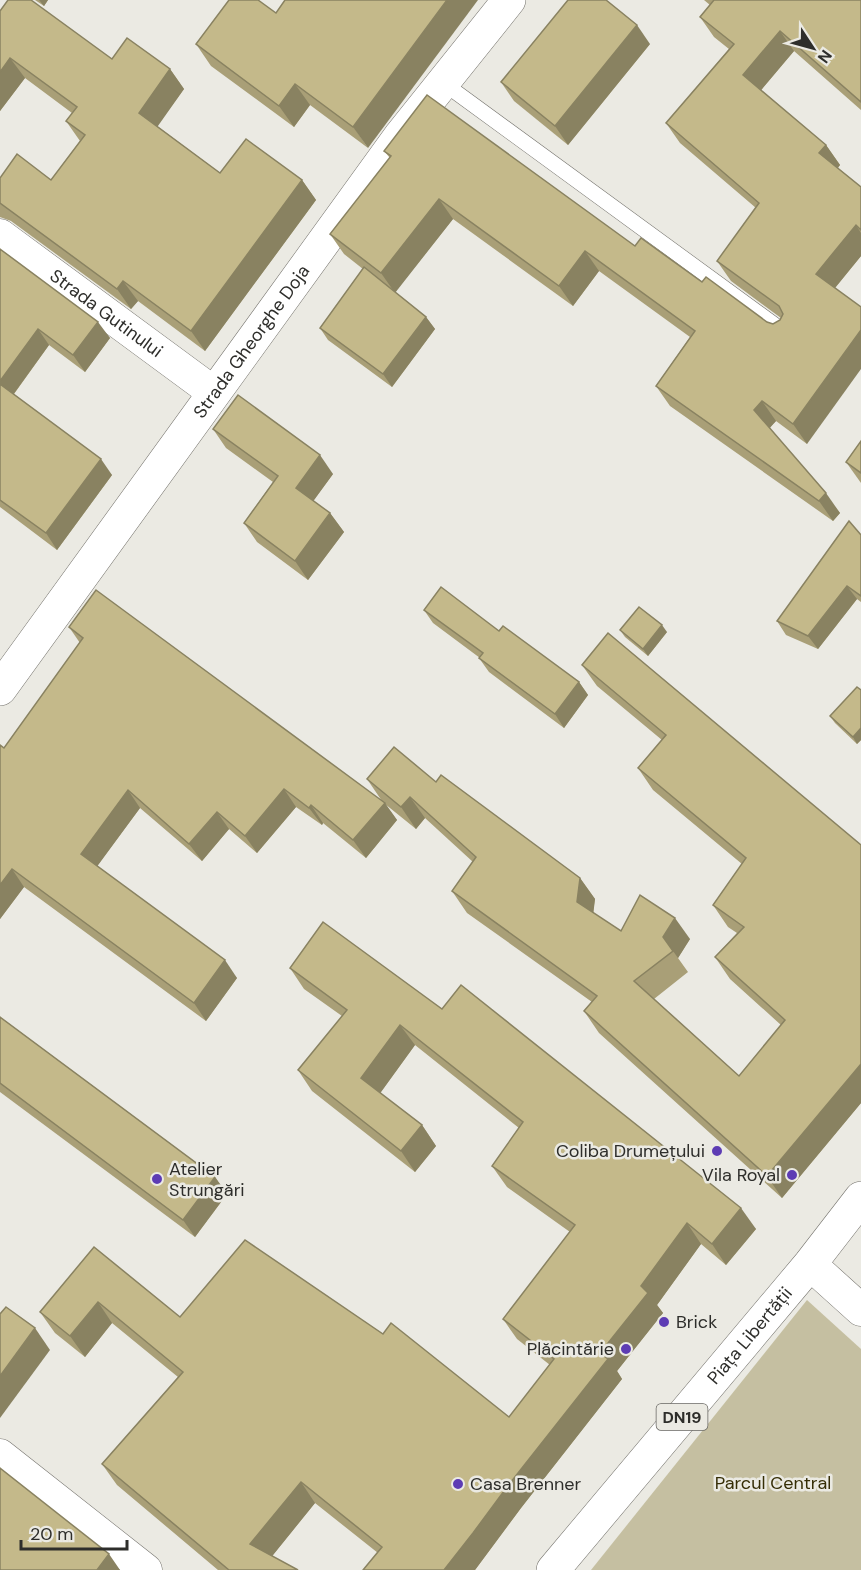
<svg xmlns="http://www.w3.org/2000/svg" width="861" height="1570" font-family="'DM Sans',sans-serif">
  <rect width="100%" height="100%" fill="#ebeae3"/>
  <path fill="#c5bfa1" d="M807 1300 861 1349V1570H591Z"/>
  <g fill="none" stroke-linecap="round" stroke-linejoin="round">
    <g stroke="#73716b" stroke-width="16">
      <path id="service" d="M442 82 787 334"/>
    </g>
    <g stroke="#73716b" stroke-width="33">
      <g id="minor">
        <path id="s1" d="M0 235 213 392"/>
        <path d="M810 1264 861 1310"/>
        <path d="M0 1455 146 1570"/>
      </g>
    </g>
    <g stroke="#73716b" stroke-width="34">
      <g id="secondary">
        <path id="s2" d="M0 689 401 135 509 0"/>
      </g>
    </g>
    <g stroke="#73716b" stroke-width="34">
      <g id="primary">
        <path id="s3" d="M553 1570 810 1264 861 1198"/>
      </g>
    </g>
    <use href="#service" stroke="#fff" stroke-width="15"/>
    <use href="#minor" stroke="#fff" stroke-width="32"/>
    <use href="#secondary" stroke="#fff" stroke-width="33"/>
    <use href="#primary" stroke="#fff" stroke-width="33"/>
  </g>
  <g fill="#a99f77">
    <path d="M35 0H48L44 6Z"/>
    <path d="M704 0H861V110L794 51 761 90 826 145 840 165 838 168 861 187V256L835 288 807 444 776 421 769 428 840 513 833 521 670 406 656 386 690 337 599 271 573 306 453 219 395 292 426 317 435 329 392 387 328 340 320 328 363 269 344 254 330 234 390 158 384 151 635 246 702 282 767 322 773 324 780 320 781 318 731 281 717 261 756 208 680 143 666 123 729 49 714 37 700 17 710 5Z"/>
    <path d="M0 11 112 59 170 69 184 89 157 126 220 173 302 180 316 200 205 351 138 301 131 309 11 221 0 217V178L51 180 80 141 66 121 72 113 25 78 0 111Z"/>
    <path d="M276 13 368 148 310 105 294 127 211 66 196 44Z"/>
    <path d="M650 44 568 145 514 101 501 82Z"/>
    <path d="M0 249 110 338 85 372 49 345 14 394 112 475 57 550 0 507Z"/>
    <path d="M213 429 333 474 313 501 330 513 344 532 308 580 257 542 244 523 273 482 226 448Z"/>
    <path d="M861 441V483L846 462Z"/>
    <path d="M861 535V602L857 599 818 649 786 635 777 621Z"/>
    <path d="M424 610 499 631 579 682 588 695 564 728 489 672 479 658H480L433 623Z"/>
    <path d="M69 627 382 801 367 779 436 782 580 878 595 899 593 913 621 931 690 939 678 958 688 972 654 999 739 1076 781 1025 730 979 715 957 737 933 728 927 713 905 742 864 653 790 638 768 662 740 597 686 582 665 861 845V1103L782 1198 599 1033 584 1011 592 1002 467 913 452 891 473 862 425 818 416 829 385 804 397 820 366 858 323 823 322 825 296 807 257 853 229 829 202 861 140 808 97 866 237 978 206 1021 24 887 0 919V745L4 748 80 643Z"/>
    <path d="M620 630 667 632 648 656 625 637Z"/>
    <path d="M861 690V740L857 744 835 723 830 716Z"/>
    <path d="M290 968 442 1009 756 1229 726 1265 701 1244 657 1305 663 1313 617 1371 622 1379 521 1508 475 1570H363L378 1553 315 1503 272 1556 298 1570H218L117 1485 102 1464 178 1377 112 1323 85 1357 55 1333 40 1312 94 1247 180 1317 383 1334 509 1417 550 1365 517 1339 503 1319 570 1232 507 1187 492 1166 519 1128 415 1045 380 1093 422 1125 436 1146 415 1172 312 1091 298 1070 342 1016 304 989Z"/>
    <path d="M0 1017 215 1177 227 1194 195 1237 0 1092Z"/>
  </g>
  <g fill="#898261">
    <path d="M39 0H48L44 6Z"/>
    <path d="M447 0H478L368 148 353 127Z"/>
    <path d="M637 25 650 44 568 145 555 126Z"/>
    <path d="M780 31 794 51 757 95 743 75Z"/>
    <path d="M10 58 25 78 0 111V72Z"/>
    <path d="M170 69 184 89 153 133 139 113Z"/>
    <path d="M295 84 310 105 294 127 279 106Z"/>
    <path d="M826 145 840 165 833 173 819 153Z"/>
    <path d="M302 180 316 200 205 351 191 331Z"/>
    <path d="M439 199 453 219 395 293 381 273Z"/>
    <path d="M856 225 861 233V256L830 294 816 274Z"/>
    <path d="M585 251 599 271 573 306 559 286Z"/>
    <path d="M123 281 138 301 131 309 117 289Z"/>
    <path d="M426 317 435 329 392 387 383 374Z"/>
    <path d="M98 322 110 338 85 372 73 355Z"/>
    <path d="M38 329 49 345 10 399 0 385V381Z"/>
    <path d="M861 330V369L807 444 793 424Z"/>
    <path d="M762 401 776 421 768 430 754 410Z"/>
    <path d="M320 455 333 474 309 507 296 488Z"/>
    <path d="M101 459 112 475 57 550 46 533Z"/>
    <path d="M826 493 840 513 833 521 819 501Z"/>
    <path d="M330 513 344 532 308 580 295 561Z"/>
    <path d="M847 586 857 599 818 649 808 636Z"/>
    <path d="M662 625 667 632 648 656 643 649Z"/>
    <path d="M579 682 588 695 564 728 555 714Z"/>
    <path d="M861 728V740L857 744 853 737Z"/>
    <path d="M284 789 296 807 257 853 245 836Z"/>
    <path d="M128 790 140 808 93 872 81 854Z"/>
    <path d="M410 797 425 818 416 829 401 807Z"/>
    <path d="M385 803 397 820 366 858 353 840Z"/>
    <path d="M311 805 323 823 322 825 309 808Z"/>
    <path d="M217 812 229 829 202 861 189 844Z"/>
    <path d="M12 869 24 887 0 919V885Z"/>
    <path d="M580 878 595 899 592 924 577 902Z"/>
    <path d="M675 918 690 939 678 958 663 937Z"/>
    <path d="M225 960 237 978 206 1021 194 1003Z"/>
    <path d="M400 1025 415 1045 376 1099 361 1078Z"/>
    <path d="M861 1064V1103L782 1198 767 1176Z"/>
    <path d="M422 1125 436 1146 415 1172 401 1151Z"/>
    <path d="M215 1177 227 1194 195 1237 183 1220Z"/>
    <path d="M741 1208 756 1229 726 1265 712 1244Z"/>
    <path d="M687 1223 701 1244 657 1305 663 1313 617 1371 622 1379 521 1508 475 1570H444L600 1353 641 1286Z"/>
    <path d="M98 1302 112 1323 85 1357 70 1336Z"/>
    <path d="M35 1328 50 1350 0 1418V1376Z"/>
    <path d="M301 1482 315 1503 265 1565 250 1544Z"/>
    <path d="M109 1554 120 1570H97Z"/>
  </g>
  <g fill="#c4b98a" stroke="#898261" stroke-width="1.5">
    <path d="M8 0H31L112 59 127 38 170 69 139 113 220 173 246 139 302 180 191 331 123 281 117 289 0 203V178L17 154 51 180 85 135 66 121 77 107 10 58 0 72V11Z"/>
    <path d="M229 0H258L276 13 285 0H447L353 127 295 84 279 106 196 44Z"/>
    <path d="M568 0H606L637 25 555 126 501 82Z"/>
    <path d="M714 0H861V102L780 31 743 75 826 145 819 153 861 187V230L856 225 816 274 861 307V330L793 424 762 401 754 410 826 493 819 501 656 386 695 331 585 251 559 286 439 199 381 273 330 234 391 156 384 151 427 95 635 246 641 238 702 282 706 277 767 322 773 324 780 320 783 314 779 306 717 261 759 203 666 123 734 44 700 17Z"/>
    <path d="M0 249 98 322 73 355 38 329 0 381Z"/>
    <path d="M364 267 426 317 383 374 320 328Z"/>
    <path d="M0 384 101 459 46 533 0 500Z"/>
    <path d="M238 395 320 455 296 488 330 513 295 561 244 523 278 476 213 429Z"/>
    <path d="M861 441V473L846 462Z"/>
    <path d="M849 521 861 535V596L847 586 808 636 777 621Z"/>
    <path d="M441 587 499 631 503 626 579 682 555 714 479 658 483 653 424 610Z"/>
    <path d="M96 590 385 803 353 840 311 805 309 808 284 789 245 836 217 812 189 844 128 790 81 854 225 960 194 1003 12 869 0 885V745L4 748 83 638 69 627Z"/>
    <path d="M639 607 662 625 643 649 620 630Z"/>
    <path d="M608 633 861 845V1064L767 1176 584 1011 597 996 452 891 476 857 410 797 401 807 367 779 394 747 436 782 441 775 580 878 577 902 621 931 640 895 675 918 663 937 673 951 634 981 739 1076 785 1020 715 957 744 927 713 905 746 858 638 768 666 735 582 665Z"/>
    <path d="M857 687 861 690V728L853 737 830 716Z"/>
    <path d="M323 922 442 1009 461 985 741 1208 712 1244 687 1223 641 1286 648 1293 600 1353 608 1359 507 1487 473 1533 444 1570H363L382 1547 301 1482 250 1544 298 1570H229L102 1464 183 1372 98 1302 70 1336 40 1312 94 1247 180 1317 245 1240 383 1334 391 1323 509 1417 554 1359 503 1319 575 1225 492 1166 523 1122 400 1025 361 1078 422 1125 401 1151 298 1070 347 1010 290 968Z"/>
    <path d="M0 1017 215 1177 183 1220 0 1083Z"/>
    <path d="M6 1307 35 1328 0 1376V1314Z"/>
    <path d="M0 1468 109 1554 97 1570H0Z"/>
  </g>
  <g fill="#5d3cb4" stroke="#ebeae3" stroke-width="2">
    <circle cx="717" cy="1151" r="6"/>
    <circle cx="792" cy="1175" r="6"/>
    <circle cx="157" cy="1179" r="6"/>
    <circle cx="664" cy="1322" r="6"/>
    <circle cx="626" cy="1349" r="6"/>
    <circle cx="458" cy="1484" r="6"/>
  </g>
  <g text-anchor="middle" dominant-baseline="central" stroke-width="5" stroke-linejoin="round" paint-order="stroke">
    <rect fill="#ebeae3" stroke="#676662" stroke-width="1.5" x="656.5" y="1404" width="51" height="26" rx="4.5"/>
    <g font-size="16" font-weight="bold" fill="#2e2e2b">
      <text x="682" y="1417">DN19</text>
    </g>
    <g font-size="18" fill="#2e2e2b" stroke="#ebeae3">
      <text stroke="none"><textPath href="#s1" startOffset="132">Strada Gutinului</textPath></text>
      <text stroke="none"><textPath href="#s2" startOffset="429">Strada Gheorghe Doja</textPath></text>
      <text stroke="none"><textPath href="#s3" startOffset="306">Piața Libertății</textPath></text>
    </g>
    <g font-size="18" fill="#2e2e2b" stroke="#ebeae3" text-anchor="end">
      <text x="705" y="1151">Coliba Drumețului</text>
      <text x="169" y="1169" text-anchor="start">Atelier<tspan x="169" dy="21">Strungări</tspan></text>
      <text x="780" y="1175">Vila Royal</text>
      <text x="676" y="1322" text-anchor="start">Brick</text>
      <text x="614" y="1349">Plăcintărie</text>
      <text x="470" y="1484" text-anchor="start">Casa Brenner</text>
    </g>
    <g font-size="18" fill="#352d05" stroke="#ebeae3">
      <text x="773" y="1483">Parcul Central</text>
    </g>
  </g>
  <g transform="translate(813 48) rotate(126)" stroke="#ebeae3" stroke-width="4.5" paint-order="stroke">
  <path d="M0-4.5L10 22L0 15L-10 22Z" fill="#2e2e2b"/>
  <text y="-9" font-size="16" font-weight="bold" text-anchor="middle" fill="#2e2e2b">N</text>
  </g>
  <path d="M21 1540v9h106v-9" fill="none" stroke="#2e2e2b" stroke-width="3"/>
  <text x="30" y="1540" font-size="18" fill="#2e2e2b" stroke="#ebeae3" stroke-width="4.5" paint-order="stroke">20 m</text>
</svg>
